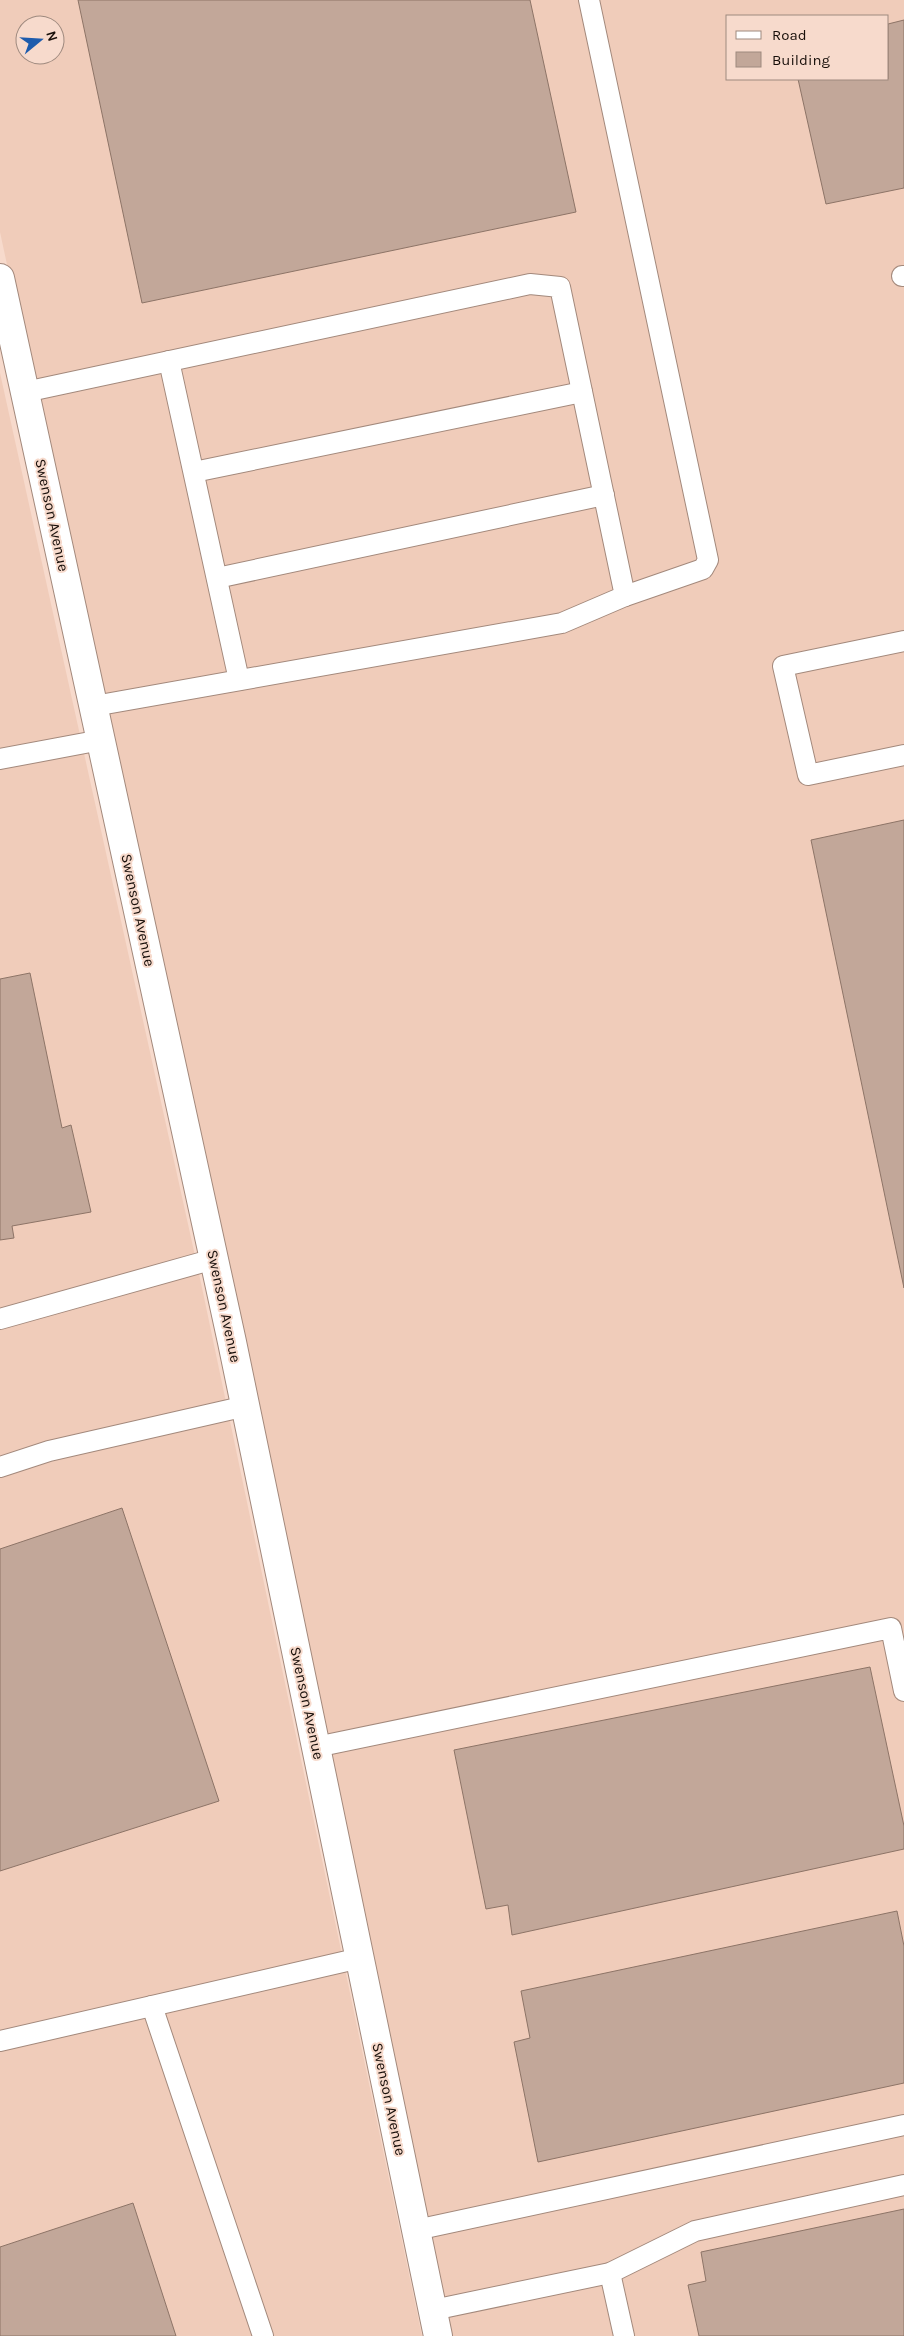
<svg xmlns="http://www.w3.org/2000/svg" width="904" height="2336" font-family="Karla,sans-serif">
  <rect width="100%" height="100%" fill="#f7dacc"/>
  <g fill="#f0ccba" fill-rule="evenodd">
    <path d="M0 0H904V2336H451L0 232ZM728 16H888V79H728ZM25 25H55V55H25Z"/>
    <path d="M0 373 201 1283 422 2336H0Z"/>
  </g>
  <g fill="#c2a799" stroke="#8d7467">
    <path d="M78 0H530L576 212 142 303Z"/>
    <path d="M904 20V188L826 204 798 79H888V24Z"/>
    <path d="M904 820V1288L811 840Z"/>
    <path d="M30 973 62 1128 71 1125 91 1212 12 1226 14 1238 0 1240V979Z"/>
    <path d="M122 1508 219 1801 0 1871V1549Z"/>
    <path d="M870 1667 904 1826V1849L512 1935 508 1905 486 1909 454 1750Z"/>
    <path d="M897 1911 904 1946V2083L538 2162 514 2042 530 2038 521 1991Z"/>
    <path d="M133 2203 176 2336H0V2247Z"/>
    <path d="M904 2209V2336H699L688 2285 706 2281 701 2252Z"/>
  </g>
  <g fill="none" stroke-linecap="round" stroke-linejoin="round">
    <g stroke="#a3897c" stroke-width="22">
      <g id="lane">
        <path d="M589 0 708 560 703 569 625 596"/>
        <path d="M902 276H904"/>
        <path d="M169 361 239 680"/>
        <path d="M25 392 530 284 560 287 625 596 562 623 94 706"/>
        <path d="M194 472 582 392"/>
        <path d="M217 578 604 495"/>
        <path d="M904 641 783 666 808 775 904 755"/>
        <path d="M0 759 101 740"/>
        <path d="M0 1319 214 1259"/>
        <path d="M0 1467 49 1451 246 1406"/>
        <path d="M316 1747 891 1628 904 1691"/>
        <path d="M152 2006 263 2336"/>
        <path d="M0 2041 360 1958"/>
        <path d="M416 2230 904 2125"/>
        <path d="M610 2273 624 2336"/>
        <path d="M433 2310 610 2273 695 2231 904 2185"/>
      </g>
    </g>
    <g stroke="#a3897c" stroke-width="30">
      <path id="street" d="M0 278 232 1342 438 2336"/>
    </g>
    <use href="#lane" stroke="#fff" stroke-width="20"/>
    <use href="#street" stroke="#fff" stroke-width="28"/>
  </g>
  <g text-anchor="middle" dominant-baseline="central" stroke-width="4" stroke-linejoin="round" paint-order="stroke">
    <g font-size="15" fill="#180f0a" stroke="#f7dacc">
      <text transform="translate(52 515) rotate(78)">Swenson Avenue</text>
      <text transform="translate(138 910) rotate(78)">Swenson Avenue</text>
      <text transform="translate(224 1306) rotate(78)">Swenson Avenue</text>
      <text transform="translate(307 1703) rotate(78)">Swenson Avenue</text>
      <text transform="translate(389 2099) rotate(78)">Swenson Avenue</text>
    </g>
  </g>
  <rect x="726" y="15" width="162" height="65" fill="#f7dacc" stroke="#9e897e"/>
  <rect x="736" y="31" width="25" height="8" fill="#ffffff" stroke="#9e897e"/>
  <text x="772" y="40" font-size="15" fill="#180f0a">Road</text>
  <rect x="736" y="52" width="25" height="15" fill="#c2a799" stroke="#9e897e"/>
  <text x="772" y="65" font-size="15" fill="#180f0a">Building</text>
  <g transform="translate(40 40) rotate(72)"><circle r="24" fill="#f7dacc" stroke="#9e897e"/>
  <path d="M0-4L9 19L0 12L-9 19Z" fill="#1e5cad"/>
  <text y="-8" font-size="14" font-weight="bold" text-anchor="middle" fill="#180f0a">N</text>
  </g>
</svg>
